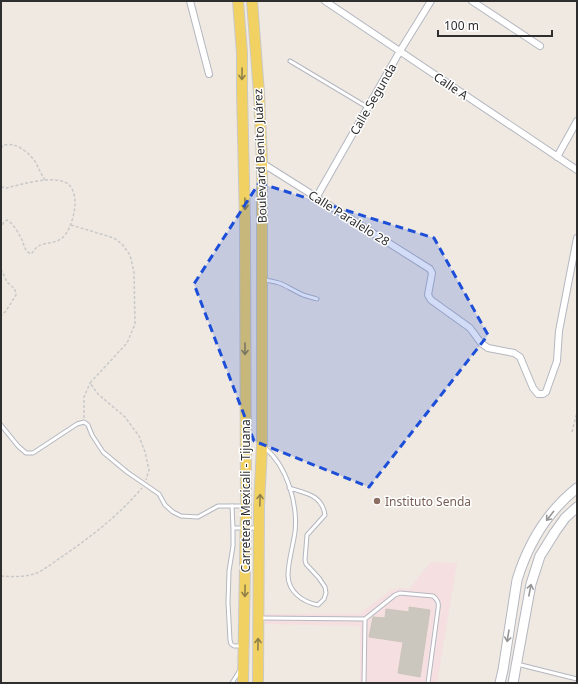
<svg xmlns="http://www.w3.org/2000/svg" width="578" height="684" font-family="'Noto Sans',sans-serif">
  <rect width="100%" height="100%" fill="#efe9e1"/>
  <path fill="#f5dfe0" d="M431 562 457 563 437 683H360V626L265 624V614H359L390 591 399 588 409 589Z"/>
  <path fill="#cbc7bf" stroke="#cbc5ba" d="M409 607 430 610 420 677 398 673 403 642 369 637 373 617 385 618 386 609 409 612Z"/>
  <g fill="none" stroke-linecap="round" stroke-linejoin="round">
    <g stroke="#b4b7c1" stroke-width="5">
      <g id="lane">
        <path d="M290 61 367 107"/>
        <path d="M263 280C282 282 283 285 299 293 304 296 311 297 317 299"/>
        <path d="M1 425 18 446 26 453H33L77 424 84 422 88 425 92 435 103 452 127 472 159 494 165 505 173 512 181 516 198 517 218 506H244"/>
        <path d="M265 448C287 466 298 504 295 532 293 546 288 562 288 575 288 592 303 602 318 605L324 599 326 593 325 587 319 578 306 564 305 560 307 535 325 515C322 495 306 493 289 488"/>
        <path d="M232 506 233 528H258"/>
        <path d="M233 528V546L229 571 228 603 230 640 231 644 234 646H242"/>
        <path d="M261 618 365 619 364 683"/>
        <path d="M365 619 395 595 400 593 433 596C438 600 439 603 438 609L428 683"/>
        <path d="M517 664 577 679"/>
        <path d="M232 683 240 670"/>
      </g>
    </g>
    <g stroke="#b4b7c1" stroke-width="8">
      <g id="street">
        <path d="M190 1 209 74"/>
        <path d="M325 1 577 170"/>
        <path d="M472 1 540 46"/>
        <path d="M557 157 577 121"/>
        <path d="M262 163 430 269 432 273 428 295 431 300 470 328 481 343 488 348 514 353 520 357 533 388 538 394H543L546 392 557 361 559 331 577 238"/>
        <path d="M316 198 400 51 431 1"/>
      </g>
    </g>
    <g stroke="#b4b7c1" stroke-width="11">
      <g id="secondary">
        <path d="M500 683 503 670 517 580C528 544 548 511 577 488"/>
        <path d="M513 683 531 584 540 556 555 532 565 518 577 507"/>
      </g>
    </g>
    <g stroke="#c9c9c9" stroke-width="12">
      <g id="primary">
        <path d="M238 1 242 53V91L245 223 246 506 243 683"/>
        <path d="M252 1 259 93 262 163V446L259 506 258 683"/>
      </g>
    </g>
    <g stroke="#c9c9c9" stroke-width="1.5" stroke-dasharray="3 2" stroke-linecap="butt">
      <path d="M1 148 3 145C6 145 10 144 13 145 21 146 32 156 36 163 39 169 41 174 45 180"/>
      <path d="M1 187 7 188C21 184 60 173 70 186 74 190 75 198 75 203 75 213 71 227 65 235 57 245 46 241 37 247 35 249 33 252 31 254 23 250 25 245 21 238 18 232 13 223 7 220L4 222 1 227"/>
      <path d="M71 225 114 238 122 244 130 255 134 272 135 324 127 343 90 383 98 394 125 417 139 436 145 452 149 470 146 480"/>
      <path d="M1 269 7 282 15 289 16 295 6 311 1 316"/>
      <path d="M84 418V397L90 383"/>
      <path d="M572 432 577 412"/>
      <path d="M1 576C13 577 26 577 37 573 46 569 55 561 63 556 92 536 119 515 142 488"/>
    </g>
    <use href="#lane" stroke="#fff" stroke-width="3"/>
    <use href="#street" stroke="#fff" stroke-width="6"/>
    <use href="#secondary" stroke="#fff" stroke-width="9"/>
    <use href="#primary" stroke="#f2d163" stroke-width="10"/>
  </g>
  <defs><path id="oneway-shaft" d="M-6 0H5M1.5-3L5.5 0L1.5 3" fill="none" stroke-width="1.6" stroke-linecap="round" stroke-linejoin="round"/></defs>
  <g stroke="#908048">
    <use href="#oneway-shaft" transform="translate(242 74) rotate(91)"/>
    <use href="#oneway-shaft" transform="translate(245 204) rotate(89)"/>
    <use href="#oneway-shaft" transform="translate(245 349) rotate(90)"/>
    <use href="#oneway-shaft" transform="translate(260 500) rotate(-88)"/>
    <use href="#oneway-shaft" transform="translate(245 591) rotate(91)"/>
    <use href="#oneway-shaft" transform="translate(258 644) rotate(-89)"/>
  </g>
  <g stroke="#969696">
    <use href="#oneway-shaft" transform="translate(550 516) rotate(128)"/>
    <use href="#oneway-shaft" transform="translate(530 590) rotate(-79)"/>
    <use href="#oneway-shaft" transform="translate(508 636) rotate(99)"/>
  </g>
  <path fill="#1d4ed8" fill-opacity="0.2" stroke="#1d4ed8" stroke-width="3" stroke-dasharray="8 5" stroke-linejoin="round" d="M259 183 434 238 488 335 369 487 254 441 194 284Z"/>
  <circle fill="#8d6e63" stroke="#fff" stroke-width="1.5" cx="377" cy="501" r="4"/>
  <g text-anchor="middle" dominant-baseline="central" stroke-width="3" stroke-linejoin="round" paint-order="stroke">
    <g font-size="12" fill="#2e2e2e" stroke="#fff">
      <text transform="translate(451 86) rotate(34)">Calle A</text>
      <text transform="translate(373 99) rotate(-60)">Calle Segunda</text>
      <text transform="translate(260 156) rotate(-92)">Boulevard Benito Juárez</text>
      <text transform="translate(349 218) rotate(32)">Calle Paralelo 28</text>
      <text transform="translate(245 496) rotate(-90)">Carretera Mexicali - Tijuana</text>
    </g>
    <g font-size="12" fill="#785e54" stroke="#fff" text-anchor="start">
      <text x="385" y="501">Instituto Senda</text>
    </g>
  </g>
  <rect width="578" height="684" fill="none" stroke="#2e2e2e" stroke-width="4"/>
  <path d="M438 30v6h114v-6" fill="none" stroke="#2e2e2e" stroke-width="2"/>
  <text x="444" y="30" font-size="12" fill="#2e2e2e" stroke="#ffffff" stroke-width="3" paint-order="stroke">100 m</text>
</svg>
